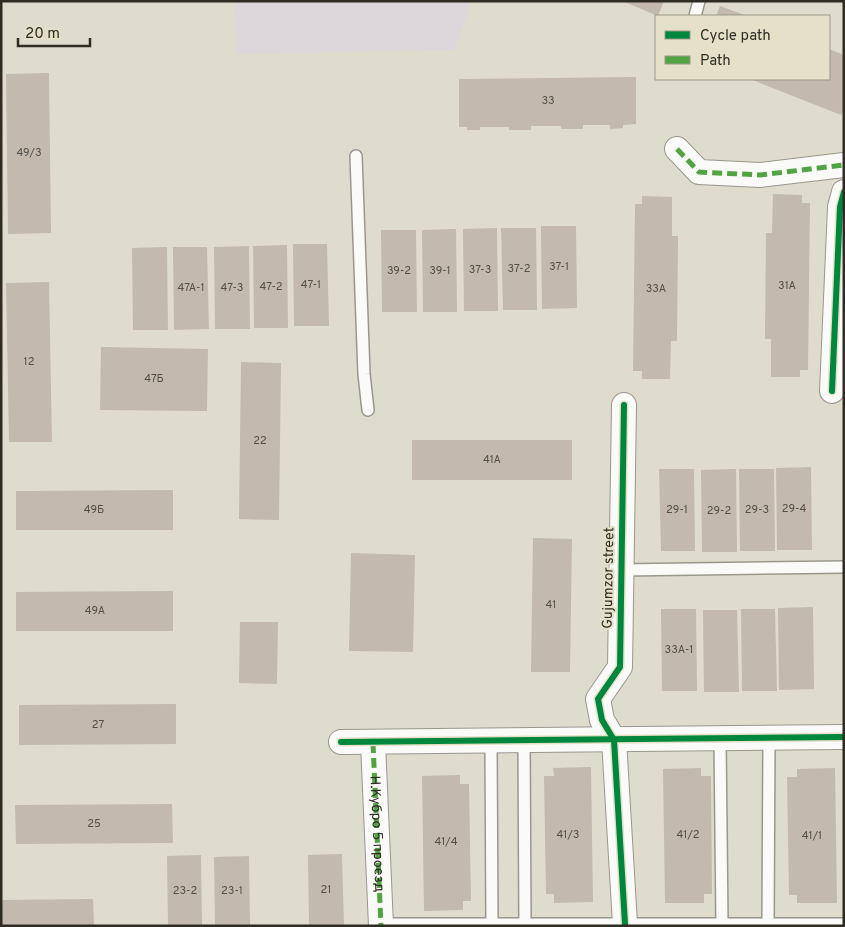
<svg xmlns="http://www.w3.org/2000/svg" width="845" height="927" font-family="Overpass,sans-serif">
  <rect width="100%" height="100%" fill="#dfdcce"/>
  <path fill="#ddd6db" d="M235 1H472L454 50 236 54Z"/>
  <g fill="#c3b9ad">
    <path d="M622 1H664L658 16Z"/>
    <path d="M720 6 747 16H716Z"/>
    <path d="M829 49 844 55V108L841 115 750 79H829Z"/>
    <path d="M49 73 51 233 8 234 6 74Z"/>
    <path d="M636 77V124L623 125V128L610 129V125H583V129H561V126H531V130H509V127H480V130H467V127H459V79Z"/>
    <path d="M773 194 802 195V203H810L808 370H800V377H771V339H765L766 233H772Z"/>
    <path d="M642 196 672 197V236H678L677 341H671L670 379H642V371H633L635 204H642Z"/>
    <path d="M541 226H576L577 308 542 309Z"/>
    <path d="M497 228 498 311H464L463 229Z"/>
    <path d="M501 228H536L537 310H503Z"/>
    <path d="M456 229 457 312H423L422 230Z"/>
    <path d="M381 230H416L417 312H382Z"/>
    <path d="M293 244H327L329 326H294Z"/>
    <path d="M287 245 288 328H254L253 246Z"/>
    <path d="M249 246 250 329H215L214 247Z"/>
    <path d="M167 247 168 330H133L132 248Z"/>
    <path d="M173 247H207L209 329 174 330Z"/>
    <path d="M49 282 52 442H9L6 283Z"/>
    <path d="M101 347 208 349 207 411 100 410Z"/>
    <path d="M241 362 281 363 279 520 239 519Z"/>
    <rect x="412" y="440" width="160" height="40"/>
    <path d="M811 467 812 550H777L776 468Z"/>
    <path d="M659 469H694L695 551H661Z"/>
    <path d="M736 469 737 552H702L701 470Z"/>
    <path d="M739 469H774L775 551H740Z"/>
    <path d="M173 490V530H16V491Z"/>
    <path d="M533 538 572 539 570 672H531Z"/>
    <path d="M351 553 415 555 413 652 349 651Z"/>
    <path d="M173 591V631H16V592Z"/>
    <path d="M813 607 814 689 779 690 778 608Z"/>
    <path d="M661 609H696L697 691H662Z"/>
    <path d="M741 609H775L777 691H742Z"/>
    <path d="M703 610H737L739 692H704Z"/>
    <path d="M240 622H278L277 684 239 683Z"/>
    <path d="M176 704V744L19 745V705Z"/>
    <path d="M591 767 593 902 554 903V894H546L544 776H554L553 768Z"/>
    <path d="M701 768V776H711L712 894H704V903H665L663 769Z"/>
    <path d="M835 768 837 903H797V895H789L787 777H797V769Z"/>
    <path d="M460 775V784H469L471 901H463V910L424 911 422 776Z"/>
    <path d="M172 804 173 843 16 844 15 805Z"/>
    <path d="M342 854 344 926H309L308 855Z"/>
    <path d="M201 855 202 926H168L167 856Z"/>
    <path d="M249 856 250 926H215L214 857Z"/>
    <path d="M93 899 94 926H1V900Z"/>
  </g>
  <g fill="none" stroke-linecap="round" stroke-linejoin="round">
    <g stroke="#99978d" stroke-width="14">
      <g id="lane">
        <path d="M695 16 699 1"/>
        <path d="M356 156 364 374 368 410"/>
        <path d="M621 570 844 567"/>
        <path d="M720 739 722 924"/>
        <path d="M524 741 525 924"/>
        <path d="M491 742 492 925"/>
        <path d="M381 924H844"/>
        <path d="M768 924 769 738"/>
      </g>
    </g>
    <g stroke="#99978d" stroke-width="26">
      <g id="street">
        <path d="M677 149 699 172 760 175 844 165"/>
        <path d="M832 391 840 207 844 192"/>
        <path d="M624 405 620 667 598 699 602 720 614 740 625 924"/>
        <path d="M341 742 844 737"/>
        <path d="M373 743 381 926"/>
      </g>
    </g>
    <use href="#lane" stroke="#fafaf8" stroke-width="11"/>
    <use href="#street" stroke="#fafaf8" stroke-width="24"/>
    <g stroke="#52a442" stroke-width="5" stroke-dasharray="10 5" stroke-linecap="butt">
      <path d="M677 149 699 172 760 175 844 165"/>
      <path id="s1" d="M373 743 381 926"/>
    </g>
    <g stroke="#e5e0c8" stroke-width="9">
      <g id="cycleway">
        <path d="M832 391 840 207 844 192"/>
        <path d="M624 405 620 667 598 699 602 720 614 740 625 924"/>
        <path d="M341 742 844 737"/>
      </g>
    </g>
    <use href="#cycleway" stroke="#00873e" stroke-width="6"/>
  </g>
  <g text-anchor="middle" dominant-baseline="central" stroke-width="4" stroke-linejoin="round" paint-order="stroke">
    <g font-size="11" fill="#534f46">
      <text x="548" y="101">33</text>
      <text x="29" y="153">49/3</text>
      <text x="559" y="267">37-1</text>
      <text x="519" y="269">37-2</text>
      <text x="480" y="270">37-3</text>
      <text x="399" y="271">39-2</text>
      <text x="440" y="271">39-1</text>
      <text x="311" y="285">47-1</text>
      <text x="787" y="286">31А</text>
      <text x="271" y="287">47-2</text>
      <text x="191" y="288">47A-1</text>
      <text x="232" y="288">47-3</text>
      <text x="656" y="289">33А</text>
      <text x="29" y="362">12</text>
      <text x="154" y="379">47Б</text>
      <text x="260" y="441">22</text>
      <text x="492" y="460">41А</text>
      <text x="794" y="509">29-4</text>
      <text x="94" y="510">49Б</text>
      <text x="677" y="510">29-1</text>
      <text x="757" y="510">29-3</text>
      <text x="719" y="511">29-2</text>
      <text x="551" y="605">41</text>
      <text x="95" y="611">49А</text>
      <text x="679" y="650">33А-1</text>
      <text x="98" y="725">27</text>
      <text x="94" y="824">25</text>
      <text x="568" y="835">41/3</text>
      <text x="688" y="835">41/2</text>
      <text x="812" y="836">41/1</text>
      <text x="446" y="842">41/4</text>
      <text x="326" y="890">21</text>
      <text x="185" y="891">23-2</text>
      <text x="232" y="891">23-1</text>
    </g>
    <g font-size="14" fill="#2e2c23" stroke="#e5e0c8">
      <text transform="translate(609 578) rotate(-89)">Gujumzor street</text>
      <text stroke="none"><textPath href="#s1" startOffset="91">Н.Кубро 5 проезд</textPath></text>
    </g>
  </g>
  <rect width="845" height="927" fill="none" stroke="#2e2c23" stroke-width="5"/>
  <rect x="655" y="15" width="175" height="65" fill="#e5e0c8" stroke="#9c9886"/>
  <rect x="665" y="31" width="25" height="8" fill="#00873e" stroke="#9c9886"/>
  <text x="700" y="40" font-size="15" fill="#2e2c23">Cycle path</text>
  <rect x="665" y="56" width="25" height="8" fill="#52a442" stroke="#9c9886"/>
  <text x="700" y="65" font-size="15" fill="#2e2c23">Path</text>
  <path d="M18 38v8h72v-8" fill="none" stroke="#2e2c23" stroke-width="2.5"/>
  <text x="25" y="38" font-size="15" fill="#2e2c23" stroke="#e5e0c8" stroke-width="4" paint-order="stroke">20 m</text>
</svg>
